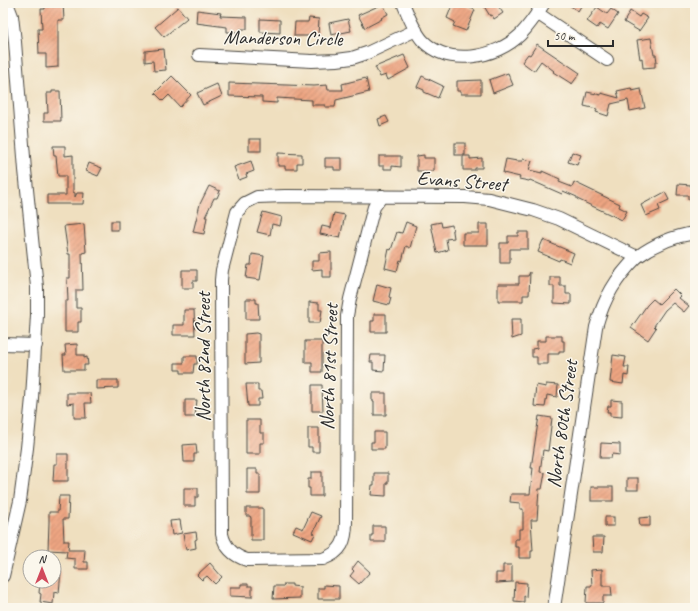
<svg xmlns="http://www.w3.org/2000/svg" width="698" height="611" font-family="Caveat,sans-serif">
  <defs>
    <pattern id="building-hatch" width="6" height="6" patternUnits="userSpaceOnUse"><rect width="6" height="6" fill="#eea582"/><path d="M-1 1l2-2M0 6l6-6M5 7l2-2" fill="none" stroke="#c1876b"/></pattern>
  </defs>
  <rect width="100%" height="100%" fill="#fbf7ec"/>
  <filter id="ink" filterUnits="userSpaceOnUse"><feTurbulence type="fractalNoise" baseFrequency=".025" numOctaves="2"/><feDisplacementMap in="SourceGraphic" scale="8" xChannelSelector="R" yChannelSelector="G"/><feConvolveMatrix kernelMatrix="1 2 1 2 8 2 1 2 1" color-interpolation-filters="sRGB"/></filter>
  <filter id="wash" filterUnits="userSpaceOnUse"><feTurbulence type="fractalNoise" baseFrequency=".012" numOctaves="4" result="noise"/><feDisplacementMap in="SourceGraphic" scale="16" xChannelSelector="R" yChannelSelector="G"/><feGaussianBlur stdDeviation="0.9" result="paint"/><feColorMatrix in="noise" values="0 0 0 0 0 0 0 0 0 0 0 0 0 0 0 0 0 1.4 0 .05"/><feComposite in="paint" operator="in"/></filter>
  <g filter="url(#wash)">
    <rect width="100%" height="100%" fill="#efdfbf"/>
    <g id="blocks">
      <g fill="url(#building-hatch)">
        <path d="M45 3H63L64 20H58V67L46 68V54H39L38 29H42L41 9H45Z"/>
        <path d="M453 3H459L475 10 466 31 453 26 455 22 447 18Z"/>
        <path d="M482 3H496L503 13 494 19 492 15 490 16Z"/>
        <path d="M566 3H583L578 11Z"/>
        <path d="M383 4 388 14 381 18 382 19 365 28 358 15Z"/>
        <path d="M178 7 187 18 164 37 155 27Z"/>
        <path d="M597 7 607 14 611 9 618 14 608 29 600 24 597 28 587 21Z"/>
        <path d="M197 10 221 13 220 16 247 17V29H240V32H227V27L196 23Z"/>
        <path d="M630 11 639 17 641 14 648 18 639 31 624 22Z"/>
        <path d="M309 18 319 19 318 36H294L295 22H308Z"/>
        <path d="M260 19 280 20V33L260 32Z"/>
        <path d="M348 19 351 31 331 35 329 23Z"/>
        <path d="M651 38 654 55H656L657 62H655V67L643 68 642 58 640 59 637 40Z"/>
        <path d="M537 44 580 73 572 84 553 72 554 71 541 61 534 71 522 62 528 54 530 55Z"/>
        <path d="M164 49 166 70 154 71 153 61 145 62V51Z"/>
        <path d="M404 55 410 68 388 80 386 75 380 77 375 67Z"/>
        <path d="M508 73 513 85 493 93 489 80Z"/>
        <path d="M172 76 191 95 180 107 169 95 163 101 155 93Z"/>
        <path d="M422 76 443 86 438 98 424 92V90L417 87Z"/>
        <path d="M366 78 369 92 336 100 335 107H325V105H312V100L277 98V103L262 102V97L229 96V83L314 86 327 85 328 90H343L342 84Z"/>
        <path d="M481 80V94H461V91H457V81Z"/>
        <path d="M217 84 222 96 203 105 197 93Z"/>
        <path d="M631 88 632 91 641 89 645 108 630 111 628 100 611 104 608 116 596 112 597 109 584 106 587 92 601 95V93L619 98 617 91Z"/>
        <path d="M52 91H60L61 121H44V113H48L47 93H52Z"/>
        <path d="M386 116 389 122 380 126 378 119Z"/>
        <rect x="249" y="139" width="12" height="12"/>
        <rect x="455" y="143" width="10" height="12"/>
        <path d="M53 146H65V156L73 155V192L75 193V197L77 193H84L83 204H47V195H66V176H58L56 156H54Z"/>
        <path d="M572 152 581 155 577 165 568 162Z"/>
        <path d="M278 153 302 154V163H297V169H285V166H278Z"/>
        <path d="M424 155V158H434V171H417V156Z"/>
        <path d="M379 156H401V167L392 166V169H384V166H379Z"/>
        <path d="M463 156H470V159L482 158V168H475V170H463Z"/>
        <path d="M325 158H342V170H334V167H325Z"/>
        <path d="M506 159 517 161H522L523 159 532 161 529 170 542 173V171L560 179 559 182 572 187 574 182 620 204 619 207 627 211 622 220 577 199V197L563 191 562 194 530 180 529 181 519 179 520 177 503 173Z"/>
        <path d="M251 161 254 171 246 174 247 177 239 180 234 167Z"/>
        <path d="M89 163 102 168 98 176 86 171Z"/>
        <path d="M678 184 691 185V187H695V200L688 199V195H677Z"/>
        <path d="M209 186 220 191 217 198H214L205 217H207L204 234 193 232 200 204Z"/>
        <path d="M665 192 669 200 658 205 660 210 646 216 641 205Z"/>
        <path d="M263 212 282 217 280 226 272 224 270 235 257 232Z"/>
        <path d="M334 213 345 215 340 238 320 234 322 226 331 228Z"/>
        <rect x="111" y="221" width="7" height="9"/>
        <path d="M406 222 416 226 410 248 406 246 402 261 400 260 397 271 385 268 389 249 391 250 397 232 402 233Z"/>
        <path d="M441 222 442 227 452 225 454 238 446 239 448 250 437 253 431 224Z"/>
        <path d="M84 224 86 252 82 253 83 290H76V308H81V322H78V332H65V301H68L67 278H70V254H68L64 226Z"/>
        <path d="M479 224H488V245H463V233H479Z"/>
        <path d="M518 232H528V249H510V263H500V243H508V236H518Z"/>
        <path d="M543 240 574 253 570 263 560 259 559 261 538 252Z"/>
        <path d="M331 252V277H322V269L312 270V261H319V253Z"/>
        <path d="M252 254 264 256 260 280 246 278 248 265H251Z"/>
        <path d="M182 270H197V281H193V288H182Z"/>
        <path d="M530 272 529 295H523V301H498V284H519V276H528Z"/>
        <path d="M550 277H560V286H566V294H571V304L554 303V286H550Z"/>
        <path d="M377 284 391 288 389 297 391 298 389 305 373 301Z"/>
        <path d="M674 289 681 296 679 298 689 306 684 312 673 303 665 310 654 326 656 328 648 340 631 328 647 305 653 299 659 304Z"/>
        <path d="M246 299H256V303H258L259 319H246Z"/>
        <path d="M309 302 319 303V310H322L320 323H309Z"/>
        <path d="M184 310H194L195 335H173V325H184Z"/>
        <path d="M374 314H386V332H371V321H374Z"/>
        <path d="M511 319H521V336L512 339Z"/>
        <path d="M256 333 259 334V363L245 364V334Z"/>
        <path d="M546 336H562V341H564V351H559V354H548V364H537V357H532V349L537 348V341H546Z"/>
        <path d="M305 341H322V372H312V362H305Z"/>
        <path d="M77 344V355H84V358L87 357 88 365H84V370H64L63 355H66L65 345Z"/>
        <path d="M371 355H385L384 371 373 370V362H370Z"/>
        <path d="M613 355 626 357 624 367H629L628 376 624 375 623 384 610 382Z"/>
        <path d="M184 356H197V364H194L193 373H181V370H175V363H184Z"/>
        <path d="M96 380H118V388L96 389Z"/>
        <path d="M246 384H258V391H261L262 399H258V406H248Z"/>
        <path d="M546 384 558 385 557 397 547 395 545 407 534 406 536 385 546 387Z"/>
        <path d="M312 385H322L323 411H312Z"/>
        <path d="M67 393H90L91 403H85L86 418H74V403L67 404Z"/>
        <path d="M372 393H386V415H374V401H372Z"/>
        <path d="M185 400H197L195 417H185Z"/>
        <path d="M611 400 622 401V417L610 416V412H607L608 406H611Z"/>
        <path d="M539 416 552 418 548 451 543 450 540 472 545 473 542 489H539L537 520H531L533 551H531V558H519V547H515V539H519V529H523V509H520V503L510 502 511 494H530L533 468H531Z"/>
        <path d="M246 420H260V433H264V443H260V454H246Z"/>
        <path d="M308 428H319V452H312V447H308Z"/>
        <path d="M374 432H385V449H371V442H374Z"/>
        <path d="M601 443 620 444V455L612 454 611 458H600Z"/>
        <path d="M196 444 197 454H194V462H184L183 445Z"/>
        <path d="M57 454H68V481H53L54 464H57Z"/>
        <path d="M247 469H257V474H260V494H247Z"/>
        <path d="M311 472H322V496H310V488H308V479H311Z"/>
        <path d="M374 473H388V483H386V496L371 495 372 485H374Z"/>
        <rect x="627" y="478" width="11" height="12"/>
        <rect x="591" y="487" width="22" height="14"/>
        <path d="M184 488H198V497H195V506H184Z"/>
        <path d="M59 496H69L68 519H63L64 541H69L68 550H85L84 562H88V569H75V559L66 558 67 551 48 550 49 522V512H58Z"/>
        <path d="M246 508H263V540H251V518L250 516H246Z"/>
        <path d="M311 512 321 516 313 533 315 534 312 540 293 532 296 526 303 529Z"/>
        <rect x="605" y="517" width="9" height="9"/>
        <path d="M650 517V526H640L639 518Z"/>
        <path d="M180 520 182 533 172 535 170 521Z"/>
        <path d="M373 526H385V542H371V535H373Z"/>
        <path d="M196 532 197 539 195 540 196 548 186 550 183 534Z"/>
        <path d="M592 537H604L603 552H593Z"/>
        <path d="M358 561 370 572 359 584 350 576 354 571 352 569Z"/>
        <path d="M210 563 222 577 215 584 207 576 202 580 197 575Z"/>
        <path d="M503 565H512V582L496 583V573H503Z"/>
        <path d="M602 569V586H611L612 596H603V603H586L587 586H592L591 570Z"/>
        <path d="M54 570 61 571 59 593 54 592 53 604 40 602 41 594 39 593 40 583H44V581H54Z"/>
        <path d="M515 582 527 583 526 597 524 596V602L514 601Z"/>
        <path d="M241 584H248V586H252V597L230 596V587H241Z"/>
        <path d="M284 584H292V586L300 587V598L273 599 274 586H284Z"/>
        <path d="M324 585 339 586V599H318V588H324Z"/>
      </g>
    </g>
  </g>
  <g filter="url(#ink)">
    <use href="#blocks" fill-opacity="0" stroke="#484641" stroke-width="1"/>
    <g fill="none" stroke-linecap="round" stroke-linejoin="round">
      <g stroke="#484641" stroke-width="14">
        <g id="minor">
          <path d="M403 3C408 15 414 31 423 41 449 67 496 58 520 35 530 25 537 14 544 3"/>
          <path d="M537 13 607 60"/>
          <path d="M199 55 312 61 337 60 352 58 367 53 416 30"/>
          <path d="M382 196 374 207 372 214 350 299 347 316 346 522C346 541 342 552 323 559L247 560C234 556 225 548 222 534L221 280 222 270 237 212 245 203 257 197 285 196 465 197 489 199 533 210 559 219 637 257C655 244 673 236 695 233"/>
          <path d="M3 344 36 345"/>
          <path d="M3 576 20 501 27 448 32 398 37 315V287L25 170 15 42 12 16 7 3"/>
          <path d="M554 608 596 327C604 298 616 278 637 257"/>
        </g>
      </g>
      <use href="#minor" stroke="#fff" stroke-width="12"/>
    </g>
  </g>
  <g text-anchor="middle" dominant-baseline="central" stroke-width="3" stroke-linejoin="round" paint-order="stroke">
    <g font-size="20" fill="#2b2b2b" stroke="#fbf7ec">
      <text transform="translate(283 38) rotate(1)">Manderson Circle</text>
      <text transform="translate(462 181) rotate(4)">Evans Street</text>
      <text transform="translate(203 357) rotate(-90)">North 82nd Street</text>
      <text transform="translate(329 367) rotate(-88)">North 81st Street</text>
      <text transform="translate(562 424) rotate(-82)">North 80th Street</text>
    </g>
  </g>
  <rect width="698" height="611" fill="none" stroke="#fbf7ec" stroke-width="16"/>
  <g transform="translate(42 569)"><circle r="19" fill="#fbf7ec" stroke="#a8a59f"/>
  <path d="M0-3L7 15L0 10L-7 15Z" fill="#d1495b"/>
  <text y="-6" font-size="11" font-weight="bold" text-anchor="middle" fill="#2b2b2b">N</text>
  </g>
  <path d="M548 40v6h65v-6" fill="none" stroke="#2b2b2b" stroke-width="2"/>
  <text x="554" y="40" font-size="12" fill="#2b2b2b" stroke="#fbf7ec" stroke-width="3" paint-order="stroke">50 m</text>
</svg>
